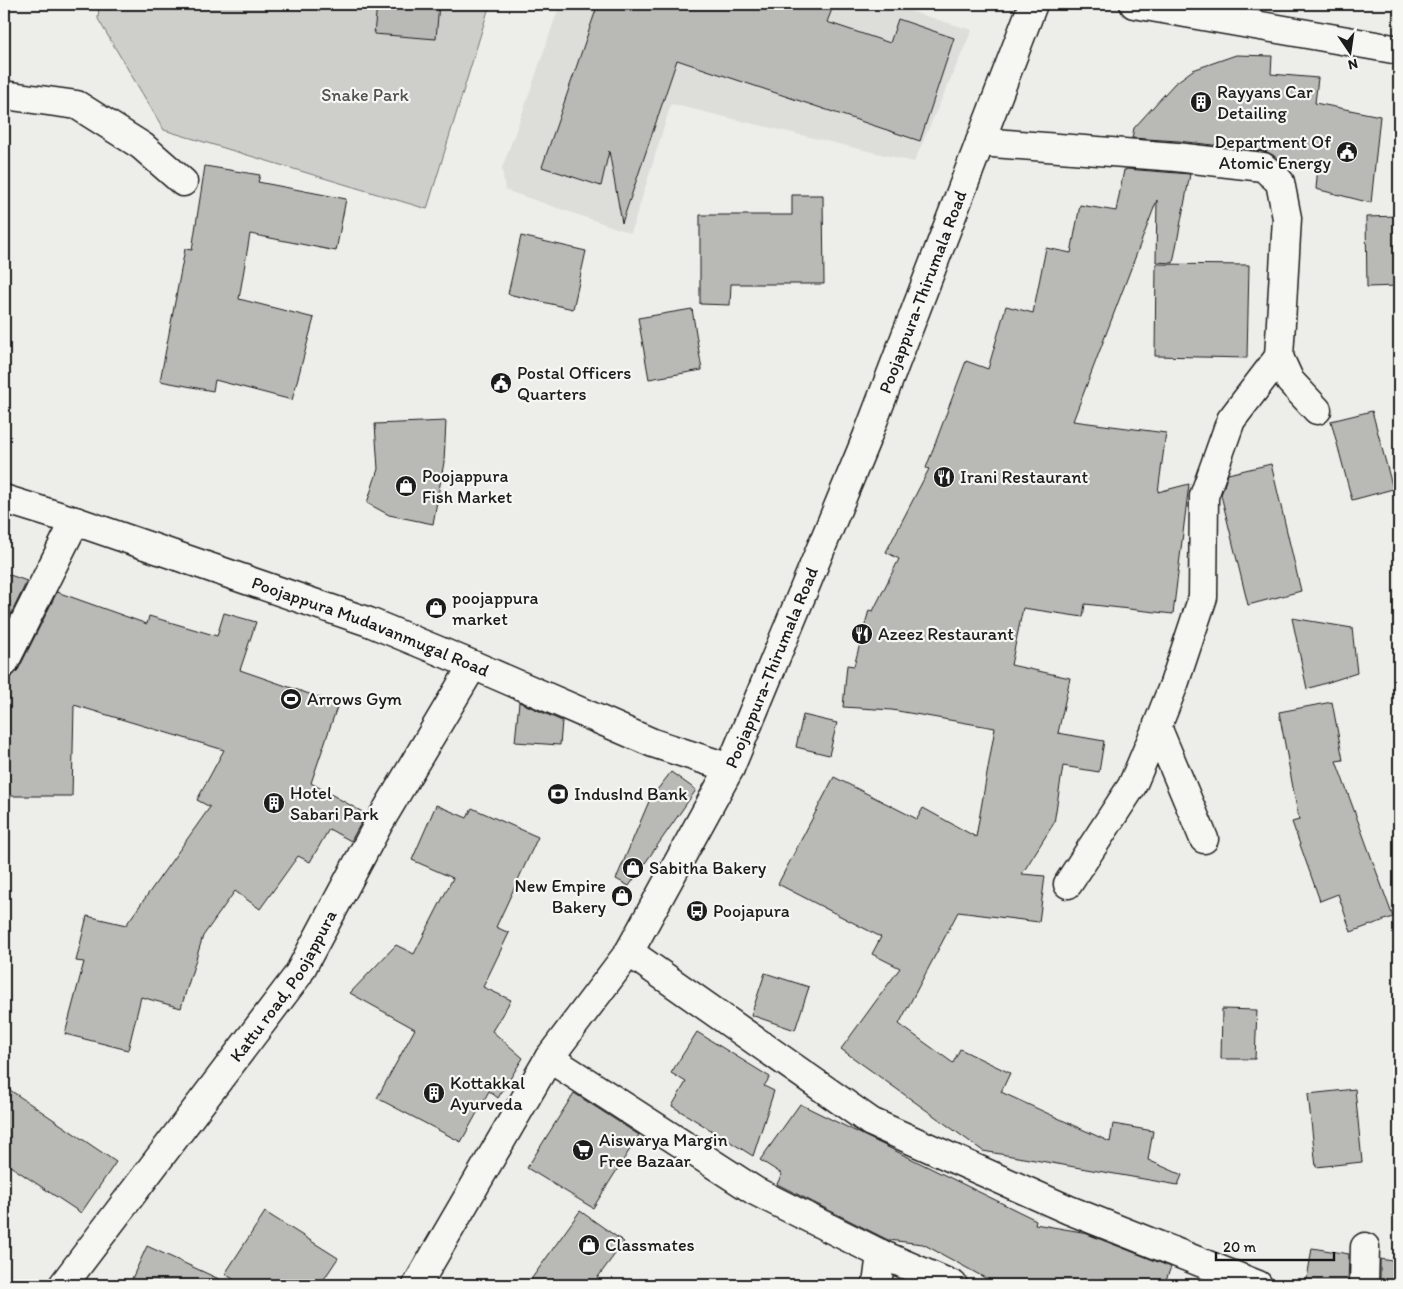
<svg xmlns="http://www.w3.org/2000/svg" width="1403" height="1289" font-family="Itim,sans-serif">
  <rect width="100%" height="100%" fill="#edede9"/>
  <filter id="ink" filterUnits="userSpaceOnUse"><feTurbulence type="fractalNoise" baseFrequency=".02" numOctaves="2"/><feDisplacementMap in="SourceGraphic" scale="10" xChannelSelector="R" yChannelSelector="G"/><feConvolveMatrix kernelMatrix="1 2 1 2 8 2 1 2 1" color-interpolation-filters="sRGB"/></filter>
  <g filter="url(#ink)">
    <path fill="#ddddda" d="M560 4H886L972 30 914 162 671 104 631 233 505 190 502 168 525 106Z"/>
    <path fill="#cececb" stroke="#757574" d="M99 4H490L427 209 164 130 98 19Z"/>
    <g fill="#b9b9b6" stroke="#1c1c1c">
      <path d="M377 4H439L436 39 374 34Z"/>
      <path d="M598 4H834L827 22 890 43 898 19 954 38 920 141 677 60 622 223 609 151 601 186 542 167Z"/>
      <path d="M1236 55 1272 56 1271 74 1318 78 1315 103 1380 116 1371 203 1316 189 1318 165 1279 160 1273 155 1265 151 1178 141 1132 138 1134 128 1174 84 1193 70Z"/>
      <path d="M205 166 260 175 258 182 346 199 336 251 250 234 239 299 314 318 292 400 215 380 213 391 160 381 185 249 192 250Z"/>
      <path d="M1126 169 1190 174 1173 263 1156 262 1157 200 1073 421 1166 433 1158 492 1189 484 1173 614 1085 604 1083 617 1023 608 1011 665 1070 678 1058 733 1104 741 1099 772 1063 766 1054 823 1022 874 1045 876 1039 922 958 912 899 1024 953 1063 960 1049 1010 1073 1001 1092 1110 1142 1113 1124 1153 1131 1148 1160 1182 1175 1178 1185 983 1151 841 1049 900 968 872 954 881 937 778 884 834 777 917 819 923 808 976 837 995 728 892 710 843 707 847 665 854 666 869 610 873 611 899 559 886 552 929 469 926 468 966 361 988 369 1006 306 1033 313 1046 248 1071 253 1080 205 1116 211 1124 170H1126Z"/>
      <path d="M792 195H823L824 284H731L730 305 700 304V215H792Z"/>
      <path d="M1399 216V286L1367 287 1366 217Z"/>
      <path d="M521 236 586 251 573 309 508 294Z"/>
      <path d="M1156 264 1249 265 1247 358 1155 356Z"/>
      <path d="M692 309 702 370 649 379 638 318Z"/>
      <path d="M1372 411 1393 489 1352 500 1331 421Z"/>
      <path d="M446 421 444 462 433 524 389 515 367 503 378 469 375 424Z"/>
      <path d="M1271 464 1301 591 1248 605 1221 495 1228 474Z"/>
      <path d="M4 573 27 581 4 629Z"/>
      <path d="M57 592 147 624 149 616 217 636 224 613 256 622 240 670 338 704 311 783 366 814 351 841 329 829 310 862 298 856 260 909 235 891 203 936 181 1008 141 997 128 1050 65 1034 84 962 76 961 87 916 126 925 210 807 197 800 224 750 74 705 72 796H4V678L12 676 18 670Z"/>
      <path d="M1292 618 1352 628 1357 673 1307 689Z"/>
      <path d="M519 702 562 721 560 745 515 742Z"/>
      <path d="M1332 702 1343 760 1336 761 1393 917 1351 932 1338 894 1320 901 1292 822 1299 820 1279 712Z"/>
      <path d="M803 715 837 723 829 755 796 747Z"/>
      <path d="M671 772 696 790 629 886 616 879 650 799Z"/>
      <path d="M436 805 467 818 472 808 538 837 496 927 509 933 483 987 511 1000 492 1031 523 1058 498 1098 489 1091 461 1142 377 1098 415 1029 350 993 396 945 414 954 453 878 412 860Z"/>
      <path d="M765 973 809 987 795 1030 751 1015Z"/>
      <path d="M1222 1009 1257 1010 1255 1059H1221Z"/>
      <path d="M697 1032 770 1077 764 1086 774 1091 753 1156 672 1106 686 1082 671 1073Z"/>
      <path d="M4 1086 116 1162 81 1213 4 1162Z"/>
      <path d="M1355 1089 1362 1162 1316 1167 1308 1094Z"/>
      <path d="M574 1093 639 1135 593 1208 527 1168Z"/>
      <path d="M800 1104 1036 1220 1035 1224 1082 1232 1171 1267 1164 1285H998L923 1244 888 1240 777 1184 782 1174 760 1160Z"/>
      <path d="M580 1211 624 1242 592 1285H527Z"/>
      <path d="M265 1212 338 1258 320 1285H243L225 1274Z"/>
      <path d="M147 1246 232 1285H129Z"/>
      <path d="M1312 1248 1349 1254 1348 1285H1306Z"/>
      <path d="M1380 1259 1399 1262V1285H1380Z"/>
    </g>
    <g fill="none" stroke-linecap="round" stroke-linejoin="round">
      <g stroke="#1c1c1c" stroke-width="31">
        <g id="minor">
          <path d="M4 95 77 105 142 146 183 182"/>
          <path d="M980 142 1176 157 1263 167 1280 182 1287 218 1279 357 1290 381 1317 410"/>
          <path id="s1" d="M4 499 75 521 369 622 473 665 653 743 730 768"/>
          <path d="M4 663 75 521"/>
          <path d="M1157 727 1204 839"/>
          <path d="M1068 884 1132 786 1157 727 1174 684 1203 597 1204 496 1231 420 1279 357"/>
          <path d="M629 952 871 1122 1069 1210 1258 1285"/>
          <path d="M549 1058 755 1191 881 1254 953 1285"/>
          <path id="s2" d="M63 1285 298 975 379 823 473 665"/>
          <path d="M877 1285 881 1254"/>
          <path d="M1364 1285 1365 1247"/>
        </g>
      </g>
      <g stroke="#1c1c1c" stroke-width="31">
        <g id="major">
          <path d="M1134 4 1399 50"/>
          <path id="s3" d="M417 1285 549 1058 629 952 730 768 867 437 1033 4"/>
        </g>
      </g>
      <use href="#minor" stroke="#f6f6f2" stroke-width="28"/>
      <use href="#major" stroke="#f6f6f2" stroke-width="28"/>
    </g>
  </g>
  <defs>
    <g id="building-disc" transform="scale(1.125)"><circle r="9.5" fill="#1c1c1c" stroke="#f6f6f2"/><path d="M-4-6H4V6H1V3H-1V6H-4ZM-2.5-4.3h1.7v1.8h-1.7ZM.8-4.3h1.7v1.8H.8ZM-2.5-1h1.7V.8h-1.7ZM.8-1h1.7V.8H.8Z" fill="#fff"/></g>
    <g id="civic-disc" transform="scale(1.125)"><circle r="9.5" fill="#1c1c1c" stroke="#f6f6f2"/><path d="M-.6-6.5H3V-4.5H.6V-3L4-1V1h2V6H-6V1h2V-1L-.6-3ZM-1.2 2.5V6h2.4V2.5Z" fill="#fff"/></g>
    <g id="restaurant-disc" transform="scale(1.125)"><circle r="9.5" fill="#1c1c1c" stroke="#f6f6f2"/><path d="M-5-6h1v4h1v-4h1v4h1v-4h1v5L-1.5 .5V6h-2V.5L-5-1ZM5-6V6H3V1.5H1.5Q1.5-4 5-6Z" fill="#fff"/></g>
    <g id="shop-disc" transform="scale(1.125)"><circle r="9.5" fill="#1c1c1c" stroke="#f6f6f2"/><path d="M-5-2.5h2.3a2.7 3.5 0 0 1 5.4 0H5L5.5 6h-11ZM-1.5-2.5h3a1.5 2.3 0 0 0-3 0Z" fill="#fff"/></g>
    <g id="stadium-disc" transform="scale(1.125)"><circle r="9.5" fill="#1c1c1c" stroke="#f6f6f2"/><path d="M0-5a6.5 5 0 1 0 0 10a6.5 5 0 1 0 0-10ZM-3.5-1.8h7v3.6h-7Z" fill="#fff"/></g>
    <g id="bank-disc" transform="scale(1.125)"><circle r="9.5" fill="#1c1c1c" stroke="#f6f6f2"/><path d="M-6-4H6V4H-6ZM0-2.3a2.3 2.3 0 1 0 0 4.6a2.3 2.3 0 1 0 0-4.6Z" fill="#fff"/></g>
    <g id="bus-disc" transform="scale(1.125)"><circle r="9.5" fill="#1c1c1c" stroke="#f6f6f2"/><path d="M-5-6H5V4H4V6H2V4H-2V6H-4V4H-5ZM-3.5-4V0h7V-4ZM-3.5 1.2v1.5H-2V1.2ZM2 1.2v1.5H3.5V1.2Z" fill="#fff"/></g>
    <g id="supermarket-disc" transform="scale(1.125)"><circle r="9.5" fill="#1c1c1c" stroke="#f6f6f2"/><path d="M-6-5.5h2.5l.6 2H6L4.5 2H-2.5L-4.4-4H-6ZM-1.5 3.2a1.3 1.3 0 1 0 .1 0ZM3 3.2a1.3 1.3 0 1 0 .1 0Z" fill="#fff"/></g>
  </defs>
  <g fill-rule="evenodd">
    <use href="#building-disc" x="1201" y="102"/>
    <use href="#civic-disc" x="1347" y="152"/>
    <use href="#civic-disc" x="501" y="383"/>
    <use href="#restaurant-disc" x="944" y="477"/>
    <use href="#shop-disc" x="406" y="486"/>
    <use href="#shop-disc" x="436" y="608"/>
    <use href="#restaurant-disc" x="862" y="634"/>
    <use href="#stadium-disc" x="291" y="699"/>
    <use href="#bank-disc" x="558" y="794"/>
    <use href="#building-disc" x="274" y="803"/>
    <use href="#shop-disc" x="633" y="868"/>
    <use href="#shop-disc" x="622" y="896"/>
    <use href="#bus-disc" x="697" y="911"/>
    <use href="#building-disc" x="434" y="1093"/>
    <use href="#supermarket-disc" x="583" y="1150"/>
    <use href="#shop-disc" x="589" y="1245"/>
  </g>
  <g text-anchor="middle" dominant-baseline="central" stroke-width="4.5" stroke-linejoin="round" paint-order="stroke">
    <g font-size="18" fill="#1c1c1c" stroke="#f6f6f2" text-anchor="start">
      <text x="1217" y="92">Rayyans Car<tspan x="1217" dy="21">Detailing</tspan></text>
      <text x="1331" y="142" text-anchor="end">Department Of<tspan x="1331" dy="21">Atomic Energy</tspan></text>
      <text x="517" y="373">Postal Officers<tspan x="517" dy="21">Quarters</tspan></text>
      <text x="422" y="476">Poojappura<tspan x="422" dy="21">Fish Market</tspan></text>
      <text x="960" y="477">Irani Restaurant</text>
      <text x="452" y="598">poojappura<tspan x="452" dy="21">market</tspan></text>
      <text x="878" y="634">Azeez Restaurant</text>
      <text x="307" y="699">Arrows Gym</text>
      <text x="290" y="793">Hotel<tspan x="290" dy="21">Sabari Park</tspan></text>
      <text x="574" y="794">IndusInd Bank</text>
      <text x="649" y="868">Sabitha Bakery</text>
      <text x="606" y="886" text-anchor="end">New Empire<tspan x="606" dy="21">Bakery</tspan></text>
      <text x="713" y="911">Poojapura</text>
      <text x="450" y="1083">Kottakkal<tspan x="450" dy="21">Ayurveda</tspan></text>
      <text x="599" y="1140">Aiswarya Margin<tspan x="599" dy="21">Free Bazaar</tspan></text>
      <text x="605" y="1245">Classmates</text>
    </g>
    <g font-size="18" fill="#515151" stroke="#f6f6f2">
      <text x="365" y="95">Snake Park</text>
    </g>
    <g font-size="18" fill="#1c1c1c" stroke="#f6f6f2">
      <text stroke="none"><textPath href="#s3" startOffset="1119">Poojappura-Thirumala Road</textPath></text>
      <text stroke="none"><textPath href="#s1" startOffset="388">Poojappura Mudavanmugal Road</textPath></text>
      <text stroke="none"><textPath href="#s3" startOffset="714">Poojappura-Thirumala Road</textPath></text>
      <text stroke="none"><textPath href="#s2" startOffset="372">Kattu road, Poojappura</textPath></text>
    </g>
  </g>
  <rect width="1403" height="1289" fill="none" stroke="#f6f6f2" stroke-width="20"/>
  <rect x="10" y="10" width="1383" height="1269" fill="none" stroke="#1c1c1c" stroke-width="2" filter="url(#ink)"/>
  <g transform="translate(1350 52) rotate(167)" stroke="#f6f6f2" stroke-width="4" paint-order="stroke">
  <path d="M0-4L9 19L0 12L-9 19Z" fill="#1c1c1c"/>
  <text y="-8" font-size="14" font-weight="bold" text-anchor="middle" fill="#1c1c1c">N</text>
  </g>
  <path d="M1216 1252v8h118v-8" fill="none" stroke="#1c1c1c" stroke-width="2.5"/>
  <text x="1223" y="1252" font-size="15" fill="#1c1c1c" stroke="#f6f6f2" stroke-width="4" paint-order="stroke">20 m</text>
</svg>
